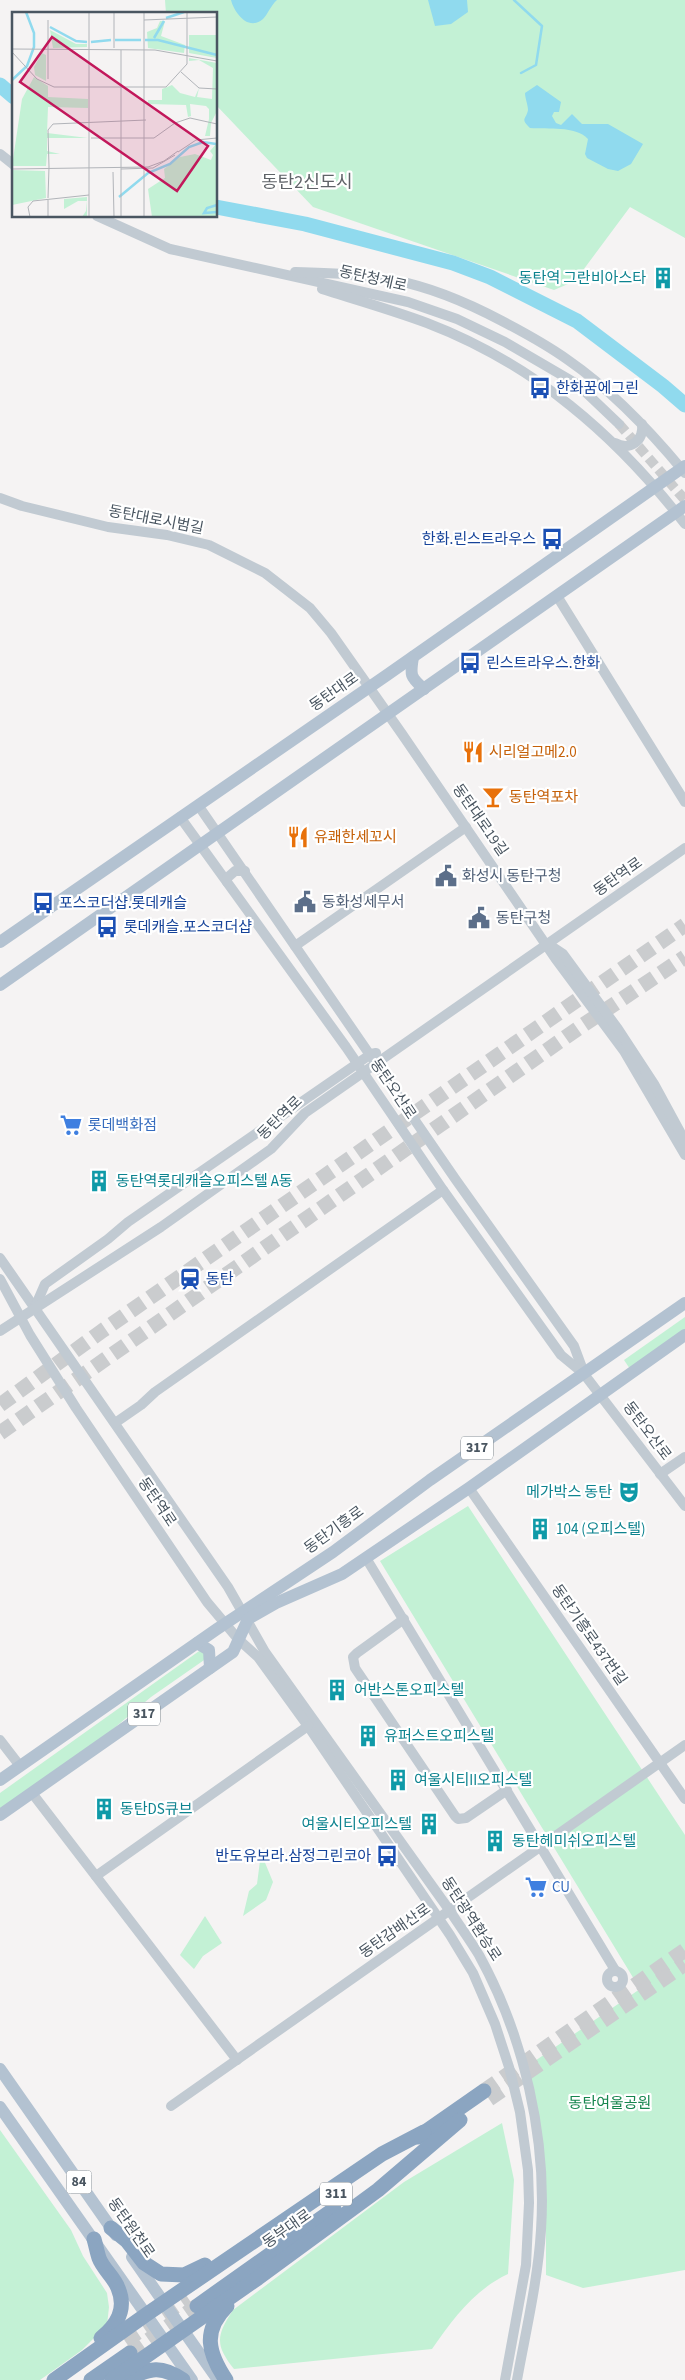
<svg xmlns="http://www.w3.org/2000/svg" width="685" height="2380" font-family="'Source Sans 3','Noto Sans KR',sans-serif">
  <rect width="100%" height="100%" fill="#f5f3f3"/>
  <g fill="#c3f1d5">
    <path d="M165 0H685V238L630 207 575 281 554 290 313 207 216 105V14H166Z"/>
    <path d="M685 1317V1330L630 1369 624 1360Z"/>
    <path d="M468 1506 685 1835V2270L583 2288 546 2275V2196L529 2065 640 1989 380 1561Z"/>
    <path d="M202 1649 207 1658 151 1697 99 1741 0 1810V1793Z"/>
    <path d="M261 1853 273 1882 266 1900 243 1916 249 1891 257 1884Z"/>
    <path d="M205 1916 222 1943 203 1956 194 1969 180 1955Z"/>
    <path d="M502 2123 514 2180 508 2274C474 2290 453 2319 432 2349L234 2369C215 2345 216 2336 233 2310L404 2182Z"/>
    <path d="M0 2130 71 2230 83 2256 107 2293 109 2307 107 2325 82 2350 40 2380H0Z"/>
  </g>
  <g fill="#90daee">
    <path d="M231 0H277C271 5 268 14 263 19 248 32 234 12 231 0Z"/>
    <path d="M428 0H467L468 12 451 24 435 26Z"/>
    <path d="M537 85 561 102 559 112H554L552 116 556 123 561 125 572 114 582 124H608L643 144 631 164 618 171 608 169 587 158 585 154 588 139C575 125 548 130 530 128 520 118 526 120 528 110 528 105 525 98 525 93Z"/>
  </g>
  <g fill="none" stroke-linecap="round" stroke-linejoin="round">
    <path stroke="#90daee" stroke-width="2.5" d="M514 0 542 26 536 65 521 73"/>
    <g stroke="#90daee" stroke-width="15">
      <path d="M0 85 14 97"/>
      <path d="M216 207 305 224 453 263 490 277 577 321 663 386 685 405"/>
    </g>
    <path stroke="#caccce" stroke-width="10" stroke-dasharray="10 5" stroke-linecap="butt" d="M619 424 685 500"/>
    <g stroke="#caccce" stroke-width="15" stroke-dasharray="15 8" stroke-linecap="butt">
      <path d="M0 1405 102 1331 685 925"/>
      <path d="M0 1433 583 1025 685 957"/>
      <path d="M484 2091 685 1950"/>
      <path d="M489 2099 685 1964"/>
      <path d="M125 2341 188 2298"/>
      <path d="M130 2353 197 2306"/>
    </g>
    <g stroke="#c1cad2" stroke-width="10">
      <path d="M0 154 14 165"/>
      <path d="M97 216 170 249 408 302 457 319 505 342 577 384 619 424"/>
      <path d="M295 272C327 273 360 274 393 280 431 287 468 303 502 321 525 333 547 345 568 360 610 389 652 433 685 473"/>
      <path d="M322 289C357 300 392 310 427 323 534 364 616 435 685 524"/>
      <path d="M615 443C630 451 644 441 642 424"/>
      <path d="M0 498 22 506 108 527 167 535 209 545 265 573 310 608 331 633 402 734 555 958 624 1051 685 1155"/>
      <path d="M557 596 685 802"/>
      <path d="M198 805 456 1180 574 1346 584 1373"/>
      <path d="M180 817 346 1047 443 1190 561 1355 584 1374 685 1506"/>
      <path d="M227 882V878L235 871H245"/>
      <path d="M548 944 563 954 618 1029 654 1084 685 1141"/>
      <path d="M295 946 466 827"/>
      <path d="M0 1258 228 1587 265 1652 450 1911C459 1925 470 1940 479 1955 524 2037 547 2137 541 2230 538 2280 526 2330 517 2380"/>
      <path d="M0 1279 30 1335 76 1408 207 1602 238 1639 258 1657 308 1726 450 1935 473 1973 495 2024 509 2067 520 2112 528 2170 529 2203 526 2265 505 2380"/>
      <path d="M35 1307 45 1284 108 1239 128 1222 371 1054 376 1053"/>
      <path d="M0 1331 161 1227 271 1149 305 1113 685 848"/>
      <path d="M115 1423 141 1405 155 1392 443 1190"/>
      <path d="M660 1474 685 1457"/>
      <path d="M469 1488 685 1799"/>
      <path d="M366 1558 615 1970"/>
      <path d="M404 1619 357 1653 353 1657 355 1668 455 1816 458 1819 466 1818 507 1790"/>
      <path d="M0 1740 20 1766"/>
      <path d="M32 1793 237 2060"/>
      <path d="M96 1876 308 1726"/>
      <circle cx="615" cy="1979" r="8"/>
      <path d="M171 2106 685 1745"/>
    </g>
    <g stroke="#b3c2d1" stroke-width="12">
      <path d="M413 657C410 675 410 677 424 689"/>
      <path d="M0 942 387 675 685 466"/>
      <path d="M0 985 685 506"/>
      <path d="M197 1643 209 1650 210 1668"/>
      <path d="M0 1780 217 1629 333 1552 430 1480 685 1303"/>
      <path d="M0 1815 233 1652 248 1619 276 1603 342 1574 469 1488 685 1335"/>
      <path d="M0 2069 116 2235"/>
      <path d="M0 2107 192 2380"/>
      <path d="M132 2257 218 2380"/>
    </g>
    <g stroke="#8ba5c1" stroke-width="15">
      <path d="M418 2137 484 2091"/>
      <path d="M111 2228 127 2241 144 2263 161 2274 184 2275 205 2265"/>
      <path d="M94 2239C96 2246 97 2252 99 2258 103 2269 114 2277 118 2288 127 2309 117 2325 101 2338"/>
      <path d="M197 2306 334 2209"/>
      <path d="M126 2379C150 2369 160 2364 183 2380"/>
      <path d="M54 2380 147 2314 382 2154 424 2132"/>
      <path d="M91 2380 130 2353"/>
      <path d="M112 2380 258 2278 378 2190 460 2120"/>
      <path d="M226 2380C208 2353 202 2331 227 2306"/>
    </g>
  </g>
  <defs>
    <g id="building-bare" transform="scale(1.725)"><path d="M-4-6H4V6H1V3H-1V6H-4ZM-2.5-4.3h1.7v1.8h-1.7ZM.8-4.3h1.7v1.8H.8ZM-2.5-1h1.7V.8h-1.7ZM.8-1h1.7V.8H.8Z" fill="#0f9aa8" stroke="#fff" stroke-width="2.5" paint-order="stroke"/></g>
    <g id="bus-bare" transform="scale(1.725)"><path d="M-5-6H5V4H4V6H2V4H-2V6H-4V4H-5ZM-3.5-4V0h7V-4ZM-3.5 1.2v1.5H-2V1.2ZM2 1.2v1.5H3.5V1.2Z" fill="#1a4fb4" stroke="#fff" stroke-width="2.5" paint-order="stroke"/></g>
    <g id="restaurant-bare" transform="scale(1.725)"><path d="M-5-6h1v4h1v-4h1v4h1v-4h1v5L-1.5 .5V6h-2V.5L-5-1ZM5-6V6H3V1.5H1.5Q1.5-4 5-6Z" fill="#e8710a" stroke="#fff" stroke-width="2.5" paint-order="stroke"/></g>
    <g id="bar-bare" transform="scale(1.725)"><path d="M-6-5H6L.8 .8V4.5H3.5V6h-7V4.5H-.8V.8Z" fill="#e8710a" stroke="#fff" stroke-width="2.5" paint-order="stroke"/></g>
    <g id="civic-bare" transform="scale(1.725)"><path d="M-.6-6.5H3V-4.5H.6V-3L4-1V1h2V6H-6V1h2V-1L-.6-3ZM-1.2 2.5V6h2.4V2.5Z" fill="#5c6f8a" stroke="#fff" stroke-width="2.5" paint-order="stroke"/></g>
    <g id="supermarket-bare" transform="scale(1.725)"><path d="M-6-5.5h2.5l.6 2H6L4.5 2H-2.5L-4.4-4H-6ZM-1.5 3.2a1.3 1.3 0 1 0 .1 0ZM3 3.2a1.3 1.3 0 1 0 .1 0Z" fill="#3f7fe0" stroke="#fff" stroke-width="2.5" paint-order="stroke"/></g>
    <g id="station-bare" transform="scale(1.725)"><path d="M-3-6H3Q5-6 5-4V2Q5 4 3 4L4.5 6H3L1.5 4h-3L-3 6H-4.5L-3 4Q-5 4-5 2V-4Q-5-6-3-6ZM-3.5-4v3h7v-3ZM-3.5 1v1.5H-2V1ZM2 1v1.5H3.5V1Z" fill="#1a4fb4" stroke="#fff" stroke-width="2.5" paint-order="stroke"/></g>
    <g id="theatre-bare" transform="scale(1.725)"><path d="M-5-5.5Q0-4 5-5.5V0Q5 5 0 6Q-5 5-5 0ZM-3.3-2.5H-1v1.5H-3.3ZM1-2.5H3.3v1.5H1ZM-2.8 1Q0 5.5 2.8 1Z" fill="#0f9aa8" stroke="#fff" stroke-width="2.5" paint-order="stroke"/></g>
  </defs>
  <g fill-rule="evenodd">
    <use href="#building-bare" x="663" y="278"/>
    <use href="#bus-bare" x="540" y="388"/>
    <use href="#bus-bare" x="552" y="539"/>
    <use href="#bus-bare" x="470" y="663"/>
    <use href="#restaurant-bare" x="473" y="752"/>
    <use href="#bar-bare" x="493" y="797"/>
    <use href="#restaurant-bare" x="298" y="837"/>
    <use href="#civic-bare" x="446" y="876"/>
    <use href="#civic-bare" x="305" y="902"/>
    <use href="#bus-bare" x="43" y="903"/>
    <use href="#civic-bare" x="479" y="918"/>
    <use href="#bus-bare" x="107" y="927"/>
    <use href="#supermarket-bare" x="71" y="1125"/>
    <use href="#building-bare" x="99" y="1181"/>
    <use href="#station-bare" x="190" y="1279"/>
    <use href="#theatre-bare" x="629" y="1492"/>
    <use href="#building-bare" x="540" y="1529"/>
    <use href="#building-bare" x="337" y="1690"/>
    <use href="#building-bare" x="368" y="1736"/>
    <use href="#building-bare" x="398" y="1780"/>
    <use href="#building-bare" x="104" y="1809"/>
    <use href="#building-bare" x="429" y="1824"/>
    <use href="#building-bare" x="495" y="1841"/>
    <use href="#bus-bare" x="387" y="1856"/>
    <use href="#supermarket-bare" x="536" y="1887"/>
  </g>
  <g text-anchor="middle" dominant-baseline="central" stroke-width="4.5" stroke-linejoin="round" paint-order="stroke">
    <g fill="#fff" stroke="#808990" stroke-width="1">
      <rect x="461" y="1436.5" width="32" height="23" rx="4"/>
      <rect x="128" y="1702.5" width="32" height="23" rx="4"/>
      <rect x="66.5" y="2170.5" width="25" height="23" rx="4"/>
      <rect x="320" y="2182.5" width="32" height="23" rx="4"/>
    </g>
    <g font-size="14" font-weight="bold" fill="#4a5661">
      <text x="477" y="1448">317</text>
      <text x="144" y="1714">317</text>
      <text x="79" y="2182">84</text>
      <text x="336" y="2194">311</text>
    </g>
    <g font-size="15" fill="#0d838f" stroke="#fff" text-anchor="start">
      <text x="646" y="278" text-anchor="end">동탄역 그란비아스타</text>
      <text x="116" y="1181">동탄역롯데캐슬오피스텔 A동</text>
      <text x="612" y="1492" text-anchor="end">메가박스 동탄</text>
      <text x="556" y="1529">104 (오피스텔)</text>
      <text x="354" y="1690">어반스톤오피스텔</text>
      <text x="384" y="1736">유퍼스트오피스텔</text>
      <text x="414" y="1780">여울시티II오피스텔</text>
      <text x="120" y="1809">동탄DS큐브</text>
      <text x="412" y="1824" text-anchor="end">여울시티오피스텔</text>
      <text x="512" y="1841">동탄헤미쉬오피스텔</text>
    </g>
    <g font-size="15" fill="#4a5661" stroke="#fff">
      <text transform="translate(373 279) rotate(13)">동탄청계로</text>
      <text transform="translate(156 520) rotate(11)">동탄대로시범길</text>
      <text transform="translate(334 692) rotate(-35)">동탄대로</text>
      <text transform="translate(480 820) rotate(55)">동탄대로19길</text>
      <text transform="translate(618 877) rotate(-35)">동탄역로</text>
      <text transform="translate(393 1089) rotate(56)">동탄오산로</text>
      <text transform="translate(280 1118) rotate(-44)">동탄역로</text>
      <text transform="translate(647 1431) rotate(53)">동탄오산로</text>
      <text transform="translate(157 1502) rotate(56)">동탄역로</text>
      <text transform="translate(334 1530) rotate(-36)">동탄기흥로</text>
      <text transform="translate(589 1635) rotate(55)">동탄기흥로437번길</text>
      <text transform="translate(471 1919) rotate(57)">동탄광역환승로</text>
      <text transform="translate(395 1931) rotate(-35)">동탄감배산로</text>
      <text transform="translate(131 2228) rotate(55)">동탄원천로</text>
      <text transform="translate(287 2229) rotate(-35)">동부대로</text>
    </g>
    <g font-size="15" fill="#164399" stroke="#fff" text-anchor="start">
      <text x="556" y="388">한화꿈에그린</text>
      <text x="536" y="539" text-anchor="end">한화.린스트라우스</text>
      <text x="486" y="663">린스트라우스.한화</text>
      <text x="59" y="903">포스코더샵.롯데캐슬</text>
      <text x="124" y="927">롯데캐슬.포스코더샵</text>
      <text x="206" y="1279">동탄</text>
      <text x="371" y="1856" text-anchor="end">반도유보라.삼정그린코아</text>
    </g>
    <g font-size="15" fill="#c56008" stroke="#fff" text-anchor="start">
      <text x="489" y="752">시리얼고메2.0</text>
      <text x="509" y="797">동탄역포차</text>
      <text x="314" y="837">유쾌한세꼬시</text>
    </g>
    <g font-size="15" fill="#4e5e75" stroke="#fff" text-anchor="start">
      <text x="462" y="876">화성시 동탄구청</text>
      <text x="322" y="902">동화성세무서</text>
      <text x="496" y="918">동탄구청</text>
    </g>
    <g font-size="15" fill="#366cbe" stroke="#fff" text-anchor="start">
      <text x="88" y="1125">롯데백화점</text>
      <text x="552" y="1887">CU</text>
    </g>
    <g font-size="15" fill="#17864f" stroke="#fff">
      <text x="610" y="2103">동탄여울공원</text>
    </g>
    <g font-size="18" fill="#5f6368" stroke="#fff">
      <text x="307" y="182">동탄2신도시</text>
    </g>
  </g>
  <g transform="translate(12 12)">
    <rect width="205" height="205" fill="#f5f3f3"/>
    <path d="M205 0V46L177 41V23H204ZM148 9H153L149 24 173 33 172 41 136 36 135 20 145 16ZM38 18 64 32H75V35L41 36ZM30 41 34 43V69L23 63 22 55ZM177 46 205 51V99L199 111 198 124H193L197 107V97L194 94 178 92 179 104 176 105 174 93 136 92V88H150V77L160 73 168 81 183 85 187 76 185 85 200 87 201 56 187 48 177 49ZM22 65 36 74V85L76 87V96L36 95 35 121 76 126H35V139L48 142H35L34 154H0L10 87ZM205 131V205H140L136 177 153 166 152 157 168 145 183 142 199 148 201 143 198 139ZM0 158 33 159 34 186 0 193ZM75 185V205H70L74 199 75 189H66L52 197V187Z" fill="#c3f1d5"/>
    <path fill="none" stroke="#90daee" stroke-width="2.5" d="M154 6 172 0M38 15 64 29 75 30M142 26 152 9M103 28H129M133 28H146L205 43M79 30 99 28M0 68 15 54 22 35V21L14 0M107 185 136 161 158 152 177 135 191 130 204 132M205 193 195 196 192 201 205 200"/>
    <path fill="none" stroke="#b1b4b9" stroke-width="1" d="M102 0V36M132 0V205M36 8V67M132 8 205 5M0 37 143 38 205 49M109 38V205M0 40 25 67 42 75H154L175 52V0M169 60 187 76 205 77M79 126H142L163 111 178 106 205 112M166 140 184 128 205 126M37 155 36 118 41 112 134 108M0 157 136 155 152 149 166 139M109 157 141 156 163 143M101 160 102 205M36 186 37 155M36 188V205M18 205 16 195 21 189 77 183M77 205V0"/>
    <path fill="#c2185b" fill-opacity="0.15" stroke="#c2185b" stroke-width="2.5" d="M40 25 196 134 165 179 8 70Z"/>
    <rect width="205" height="205" fill="none" stroke="#4a5661" stroke-width="2.5"/>
  </g>
</svg>
